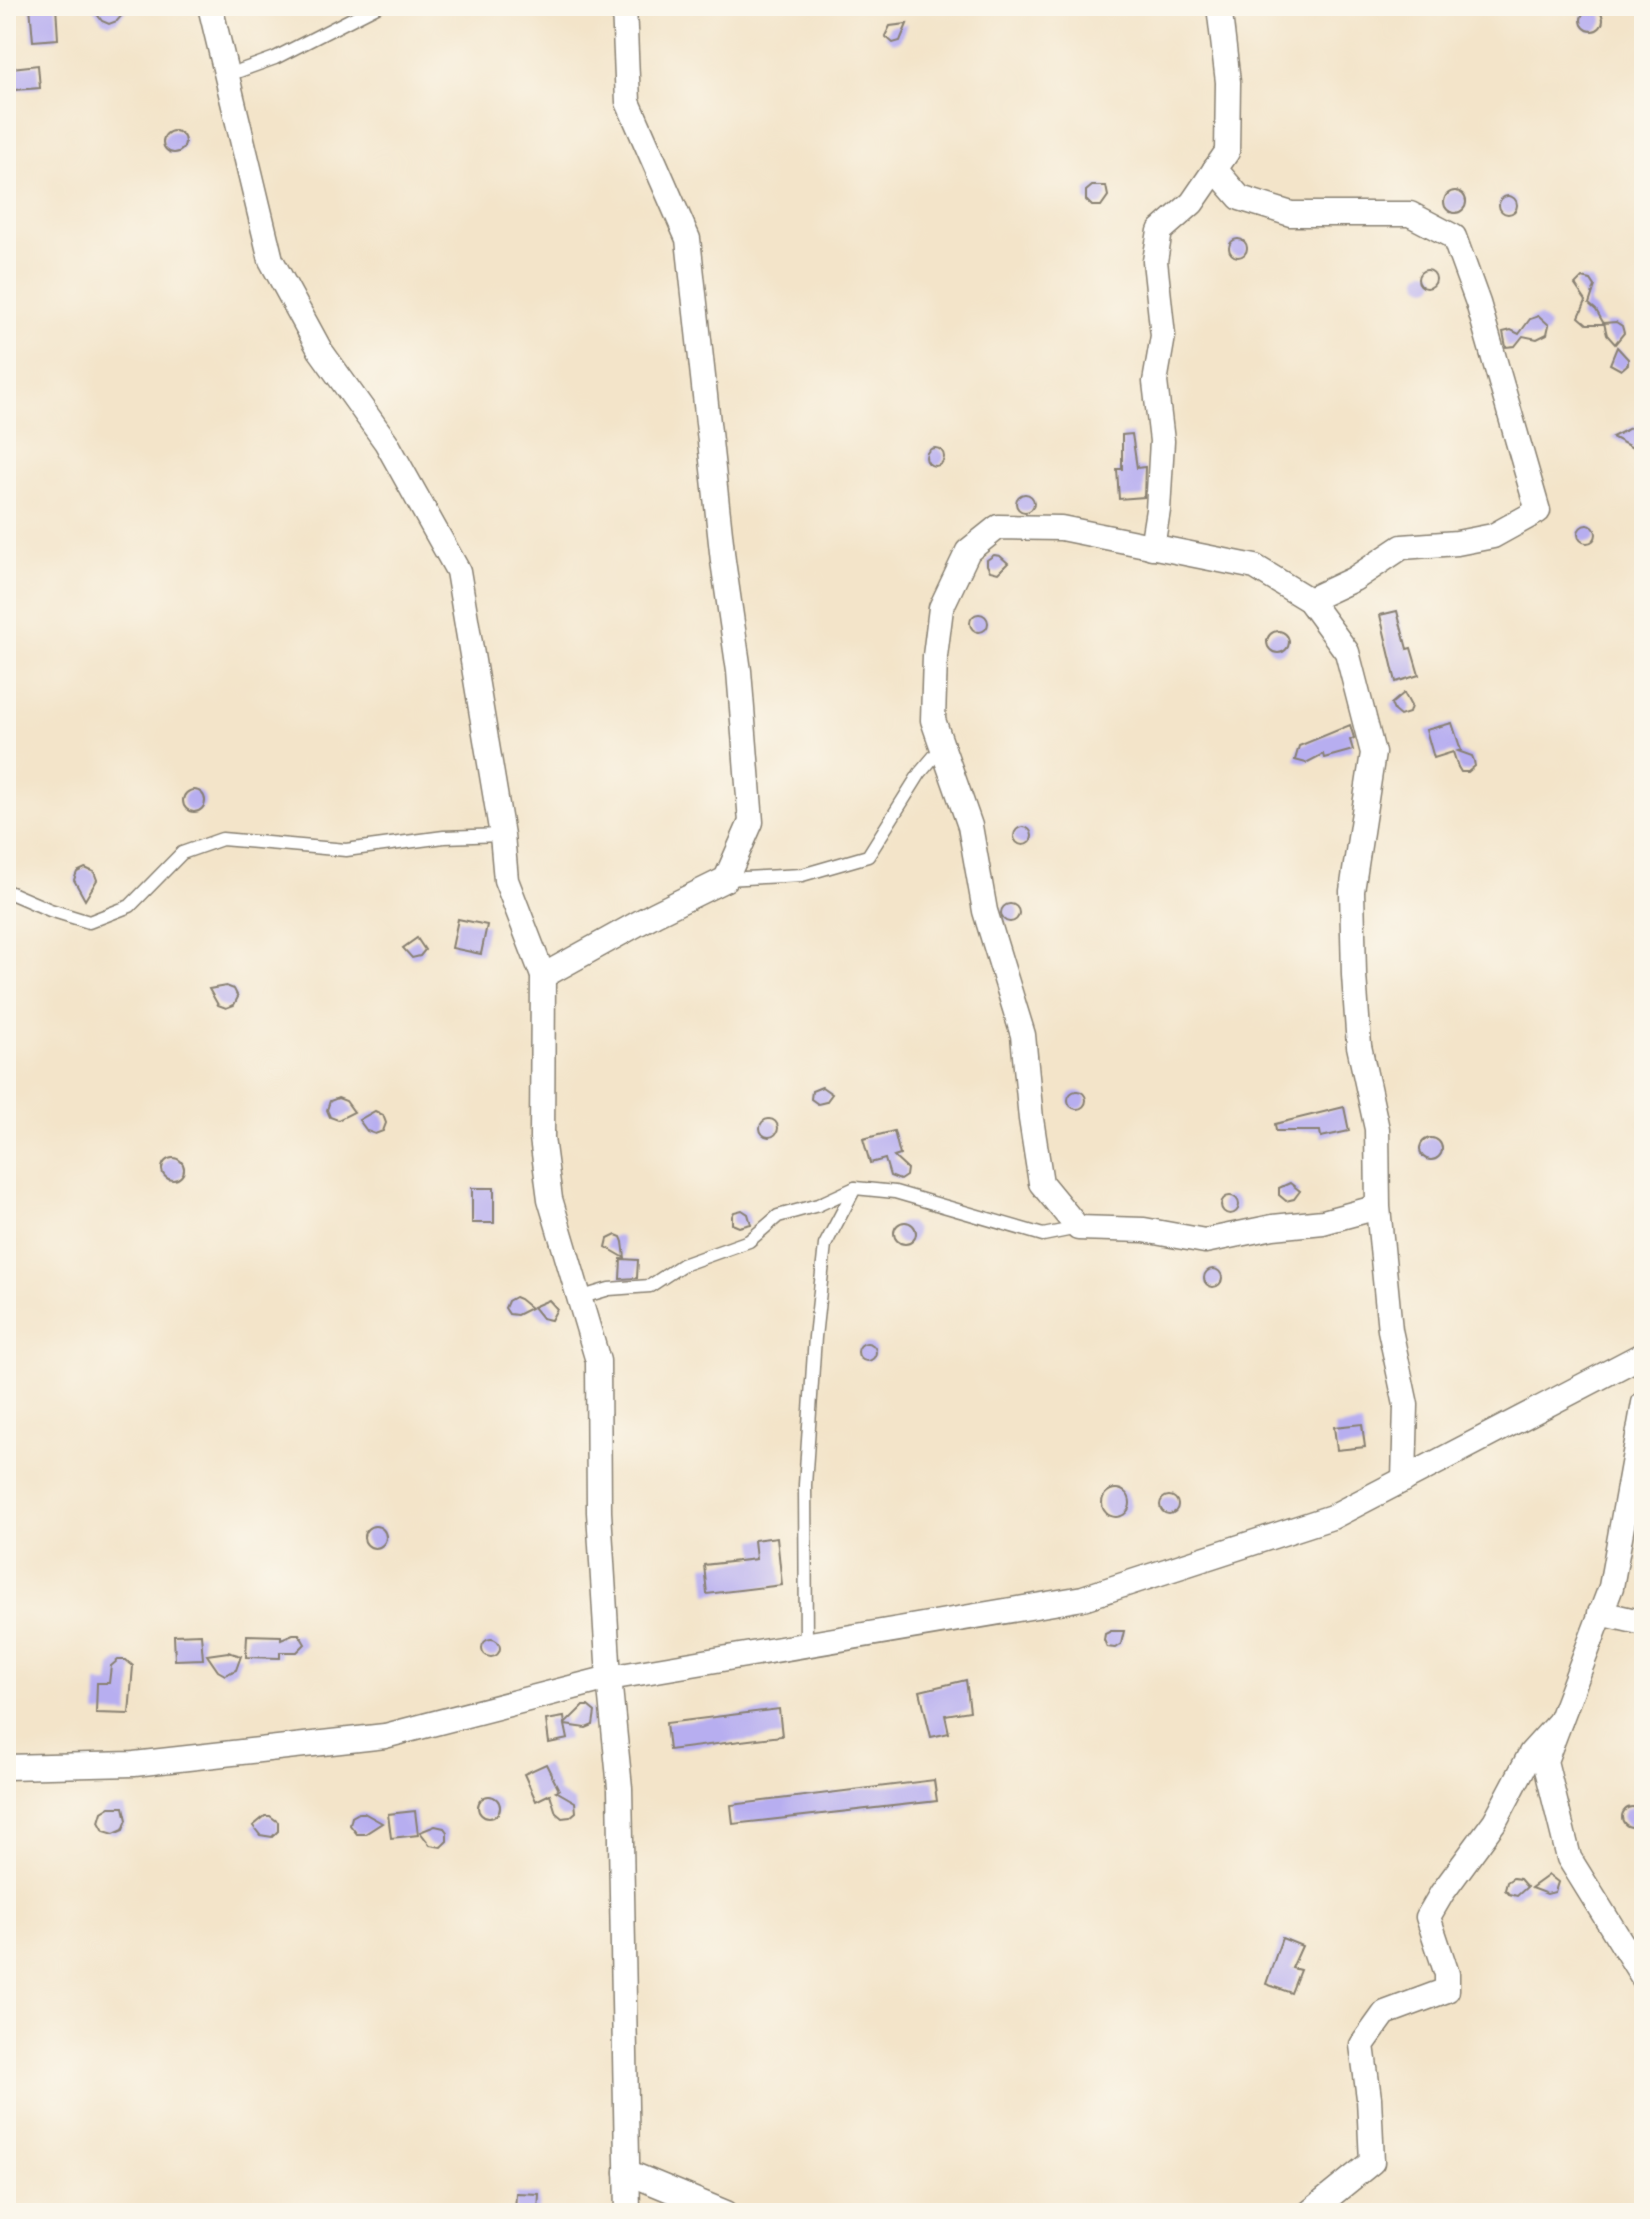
<svg xmlns="http://www.w3.org/2000/svg" width="1650" height="2219" font-family="Itim,sans-serif">
  <rect width="100%" height="100%" fill="#fbf7ec"/>
  <filter id="ink" filterUnits="userSpaceOnUse"><feTurbulence type="fractalNoise" baseFrequency=".0125" numOctaves="2"/><feDisplacementMap in="SourceGraphic" scale="16" xChannelSelector="R" yChannelSelector="G"/><feConvolveMatrix kernelMatrix="1 2 1 2 8 2 1 2 1" color-interpolation-filters="sRGB"/></filter>
  <filter id="wash" filterUnits="userSpaceOnUse"><feTurbulence type="fractalNoise" baseFrequency=".006" numOctaves="4" result="noise"/><feDisplacementMap in="SourceGraphic" scale="32" xChannelSelector="R" yChannelSelector="G"/><feGaussianBlur stdDeviation="1.8" result="paint"/><feColorMatrix in="noise" values="0 0 0 0 0 0 0 0 0 0 0 0 0 0 0 0 0 1.4 0 .05"/><feComposite in="paint" operator="in"/></filter>
  <g filter="url(#wash)">
    <rect width="100%" height="100%" fill="#f3e4c9"/>
    <g id="blocks">
      <g fill="#b7aef0">
        <path d="M30 6H56L58 39 33 41Z"/>
        <path d="M91 6H130L117 21 109 24 102 21Z"/>
        <circle cx="1592" cy="20" r="11"/>
        <path d="M907 24 900 41 893 43 885 36 890 26Z"/>
        <path d="M38 65 40 88 15 90 12 68Z"/>
        <circle cx="174" cy="142" r="11"/>
        <path d="M1092 186H1106L1108 196 1101 206H1092L1086 200V191Z"/>
        <circle cx="1455" cy="202" r="11"/>
        <circle cx="1508" cy="205" r="9"/>
        <circle cx="1238" cy="248" r="9"/>
        <circle cx="1427" cy="279" r="9"/>
        <path d="M1582 278 1591 280 1595 286 1589 304 1596 310 1604 324H1587L1579 317 1586 301 1575 285Z"/>
        <path d="M1539 316 1549 325 1547 334 1537 339 1523 336 1515 346 1506 347 1503 332 1511 330 1519 334 1530 319Z"/>
        <path d="M1616 322 1622 326 1624 333 1615 344 1607 335 1604 323Z"/>
        <path d="M1617 347 1628 359V364L1621 370 1610 364Z"/>
        <path d="M1644 421V454L1612 437Z"/>
        <path d="M1132 434 1137 468 1145 467 1144 497 1119 499 1117 469H1122V435Z"/>
        <circle cx="935" cy="457" r="9"/>
        <circle cx="1025" cy="503" r="9"/>
        <circle cx="1587" cy="534" r="9"/>
        <path d="M994 555 1000 556 1008 563 998 573 990 571 987 565V560Z"/>
        <path d="M1397 611 1407 649 1411 648 1419 675 1396 682 1380 615Z"/>
        <circle cx="979" cy="623" r="9"/>
        <circle cx="1278" cy="642" r="11"/>
        <path d="M1404 693 1411 706 1409 713 1400 716 1394 711 1391 704Z"/>
        <path d="M1452 723 1461 750 1458 751 1472 756 1474 761 1475 766 1468 772H1461L1458 767 1453 752 1434 758 1426 730Z"/>
        <path d="M1350 725 1354 738 1350 740 1353 750 1324 758 1323 754 1306 763 1295 760 1299 746Z"/>
        <circle cx="194" cy="801" r="11"/>
        <circle cx="1023" cy="836" r="9"/>
        <path d="M85 868 94 872 97 880 85 900 74 880 77 872Z"/>
        <circle cx="1010" cy="913" r="9"/>
        <path d="M458 919 487 925 481 954 452 948Z"/>
        <path d="M417 938 425 950 420 956 412 958 403 948Z"/>
        <path d="M226 986 234 989 238 997 234 1005 226 1008 218 1005 209 989Z"/>
        <path d="M822 1087 832 1094 826 1102 818 1104 811 1099 812 1091Z"/>
        <circle cx="1077" cy="1100" r="9"/>
        <path d="M338 1098 346 1101 354 1112 338 1120 330 1117 327 1110 330 1101Z"/>
        <path d="M1344 1107 1349 1131 1321 1137 1320 1131H1276L1275 1124Z"/>
        <path d="M375 1111 383 1115 386 1123 383 1131 375 1134 367 1131 359 1120Z"/>
        <circle cx="769" cy="1128" r="9"/>
        <path d="M894 1131 900 1155 894 1157 907 1169 906 1176 900 1180 890 1176 885 1159 870 1163 863 1139Z"/>
        <circle cx="1431" cy="1149" r="11"/>
        <circle cx="173" cy="1169" r="11"/>
        <path d="M1290 1183 1300 1191 1294 1199 1286 1201 1279 1195V1188Z"/>
        <rect x="472" y="1188" width="22" height="35"/>
        <circle cx="1230" cy="1205" r="9"/>
        <path d="M742 1210 748 1214 751 1224 739 1227 732 1224V1216L734 1212Z"/>
        <circle cx="905" cy="1233" r="11"/>
        <path d="M616 1235 621 1237 623 1242 625 1258 606 1247 608 1239Z"/>
        <path d="M621 1259 638 1260 637 1278 620 1279Z"/>
        <circle cx="1213" cy="1278" r="9"/>
        <path d="M515 1297 520 1299 531 1308 517 1315 509 1314 505 1308 508 1301Z"/>
        <path d="M549 1300 557 1309 551 1320 542 1318 533 1307Z"/>
        <circle cx="867" cy="1352" r="9"/>
        <path d="M1362 1424 1365 1447 1337 1450 1334 1427Z"/>
        <circle cx="1116" cy="1503" r="14"/>
        <circle cx="1169" cy="1505" r="9"/>
        <circle cx="375" cy="1537" r="11"/>
        <path d="M777 1537 782 1585 707 1594 704 1565 756 1559 754 1540Z"/>
        <path d="M1111 1631H1124L1121 1644 1115 1648 1107 1647 1104 1640 1105 1634Z"/>
        <path d="M201 1634 203 1659 175 1660 174 1635Z"/>
        <path d="M293 1634H299L305 1644 297 1652H280V1658L246 1657 247 1635 281 1636V1639Z"/>
        <circle cx="491" cy="1648" r="9"/>
        <path d="M228 1652 241 1656 236 1670 225 1675 218 1671 207 1655Z"/>
        <path d="M118 1660H126L133 1666 129 1714 96 1713 97 1683H109L111 1666Z"/>
        <path d="M966 1680 970 1711 945 1715 949 1733 931 1737 920 1691Z"/>
        <path d="M583 1706H588L595 1712 593 1725 586 1728 565 1725 568 1739 549 1743 546 1720 564 1717 565 1724Z"/>
        <path d="M779 1709 782 1736 669 1750 666 1723Z"/>
        <path d="M546 1764 559 1790 556 1791 575 1802 576 1812 570 1817 562 1818 556 1813 550 1794 536 1801 524 1774Z"/>
        <path d="M934 1780 937 1801 733 1824 731 1805Z"/>
        <circle cx="489" cy="1807" r="11"/>
        <path d="M110 1807H124L127 1820 123 1830 114 1834 104 1831 99 1822 102 1812Z"/>
        <circle cx="1632" cy="1817" r="10"/>
        <path d="M415 1811 418 1835 391 1838 388 1814Z"/>
        <path d="M359 1813H364L382 1823 365 1834H357L350 1825 352 1817Z"/>
        <path d="M265 1816H270L278 1822V1831L272 1837 260 1835 253 1826Z"/>
        <path d="M435 1826 444 1828 447 1832V1841L441 1847 430 1845 420 1832Z"/>
        <path d="M1549 1875 1558 1882 1555 1892 1547 1894 1531 1888Z"/>
        <path d="M1513 1878 1520 1879 1527 1887 1517 1896 1509 1894 1505 1890 1507 1882Z"/>
        <path d="M1282 1938 1302 1946 1292 1968 1300 1970 1291 1993 1266 1984Z"/>
        <path d="M516 2193 539 2194 538 2213H515Z"/>
      </g>
    </g>
  </g>
  <g filter="url(#ink)">
    <use href="#blocks" fill-opacity="0" stroke="#888072" stroke-width="2"/>
    <g fill="none" stroke-linecap="round" stroke-linejoin="round">
      <g stroke="#888072" stroke-width="15">
        <g id="service">
          <path d="M228 75 275 58 377 6"/>
          <path d="M726 879 802 875 868 856 920 773 942 747"/>
          <path d="M6 891 50 910 89 922 130 906 182 853 222 839 346 850 444 837 502 835"/>
          <path d="M579 1298 609 1289 650 1286 682 1265 749 1241 778 1216 818 1205 855 1188 895 1192 1043 1235 1078 1228"/>
          <path d="M806 1646 805 1485 815 1337 825 1245 855 1188"/>
        </g>
      </g>
      <g stroke="#888072" stroke-width="27">
        <g id="minor">
          <path d="M210 6 271 260 320 350 386 442 458 571 502 835 506 880 543 976 542 1138 550 1199 598 1361 599 1512 609 1678 620 1788 628 2213"/>
          <path d="M1215 169 1240 198 1291 214H1410L1454 237 1478 303 1538 511 1493 536 1457 543 1402 547 1354 579 1309 600"/>
          <path d="M1152 547 1158 510 1162 441 1155 382 1163 336 1155 261 1160 231 1192 203 1227 152 1228 82 1219 6"/>
          <path d="M543 976 655 914 726 879 751 822 739 671 723 561 688 239 628 102 624 6"/>
          <path d="M1378 1207 1323 1222 1273 1227 1205 1241 1144 1230 1078 1228 1041 1183 1031 1119 1023 1035 985 911 970 826 933 720 935 656 941 608 968 551 998 527 1061 528 1255 567 1309 600 1347 652 1373 753 1352 891 1354 975 1359 1046 1377 1129 1378 1207 1390 1330 1406 1405 1404 1480"/>
          <path d="M1644 1403 1611 1587 1545 1761 1569 1858 1644 1979"/>
          <path d="M1600 1613 1644 1623"/>
          <path d="M6 1767 134 1764 385 1736 609 1678 1083 1598 1332 1517 1644 1354"/>
          <path d="M627 2172 726 2213"/>
          <path d="M1309 2213 1372 2162 1369 2098 1362 2045 1385 2013 1447 1990V1974L1428 1917 1442 1893 1495 1821 1531 1753 1560 1721"/>
        </g>
      </g>
      <use href="#service" stroke="#fff" stroke-width="12"/>
      <use href="#minor" stroke="#fff" stroke-width="24"/>
    </g>
  </g>
  <rect width="1650" height="2219" fill="none" stroke="#fbf7ec" stroke-width="32"/>
</svg>
